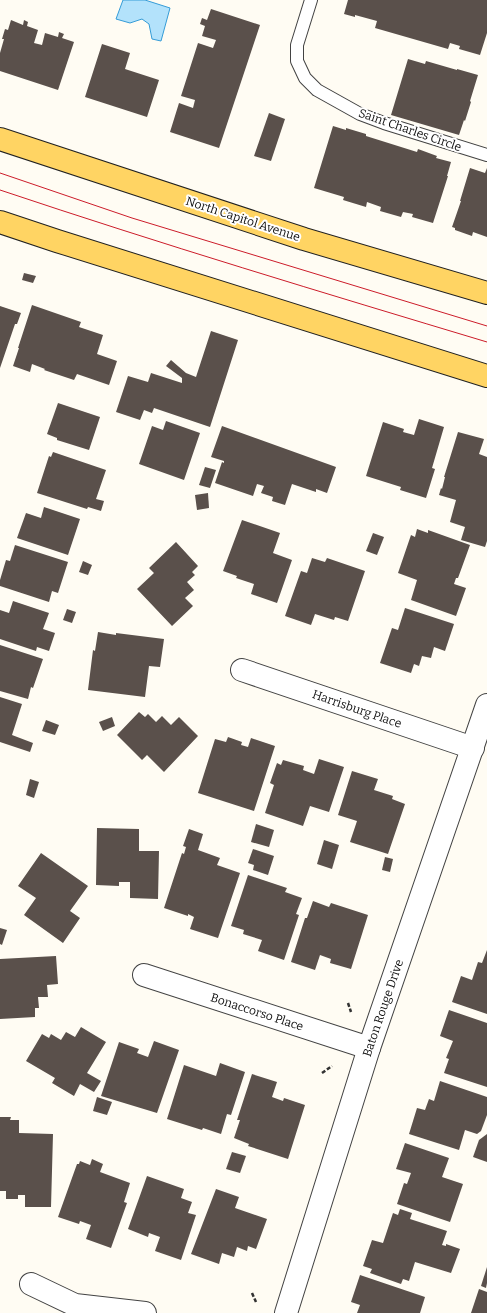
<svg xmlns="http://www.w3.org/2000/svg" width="487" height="1313" font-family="Bitter,serif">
  <rect width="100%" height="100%" fill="#fffcf3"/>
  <path fill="#b3e2fb" stroke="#359cd7" d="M123 0H145L170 8 161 41 152 39 149 24 142 19 130 23 116 19Z"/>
  <g fill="#5a504b">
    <path d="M348 0H487V33L480 55 459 49 460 46 450 43 448 49 375 28 377 21 355 15V17L344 14Z"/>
    <path d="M211 9 260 25 219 148 170 132 179 103 193 108 195 100 181 96 198 43 213 48 216 40 202 36 205 26 200 24 202 18 207 20Z"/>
    <path d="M11 20 23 25 24 20 28 22 27 26 38 30 34 43 42 45 45 33 58 37 59 32 64 34 62 38 74 42 58 90 0 71V53L4 39H2L5 29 8 30Z"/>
    <path d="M102 44 130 53 125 69 159 80 147 117 85 97Z"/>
    <path d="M408 59 425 64 426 61 457 70V69L478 75 470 101 471 102 465 121 464 120 459 135 391 115Z"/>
    <path d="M269 113 285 119 271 161 254 156Z"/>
    <path d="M333 126 346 130V128L366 134V136L417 152 418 149 437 156 436 158 451 162 447 176H448L433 223 412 217 413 214 403 212 401 217 380 211 381 207 367 202 366 207 343 200 344 197 314 188Z"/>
    <path d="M470 168 485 173 487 168V237L473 232 472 236 455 230V228L452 227 461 201H460Z"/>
    <path d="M24 273 36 276 33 283 22 280Z"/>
    <path d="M32 305 81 322 79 327 103 335 97 354 117 361 109 385 77 374 74 380 44 370 45 369 32 364 30 372 13 366 19 348H18Z"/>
    <path d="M0 306 21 313 17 324H15L0 368Z"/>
    <path d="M211 331 238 340 210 427 154 408 152 413 144 410 140 420 116 412 128 376 148 382 151 373 182 383V378L166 366 171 360 186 373 196 377Z"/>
    <path d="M58 403 100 417 89 450 57 440V438L47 434Z"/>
    <path d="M419 419 444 427 432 468 435 469 426 498 400 490 401 487 366 476 383 422 404 429 403 432 414 435Z"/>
    <path d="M166 421 200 433 184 480 139 464 152 426 163 430Z"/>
    <path d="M222 426 336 467 327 493 316 489V492L292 484 285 505 272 501 273 497 261 493 264 486 257 484 253 496 215 483 222 462 224 463V461L211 457Z"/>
    <path d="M458 432 484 439 479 454 487 457V541L485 547 461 540 465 527 450 522 456 500 439 495 441 488 442 489 445 477H444Z"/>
    <path d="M53 452 106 470 96 499 104 501 101 511 88 507 87 509 37 493 49 456 51 457Z"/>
    <path d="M205 467 216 470 210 488 199 485Z"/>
    <path d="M208 493 209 508 197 510 195 495Z"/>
    <path d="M44 507 80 519 68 555 17 538 26 513 41 518Z"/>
    <path d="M242 520 280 533 273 553 292 560 277 603 251 594 254 584 236 578 237 576 223 571Z"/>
    <path d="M417 529 428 533V530L470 545 458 578H456L454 584 466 588 456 616 411 600 417 580 398 573 411 535 415 537Z"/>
    <path d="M373 533 384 537 377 555 366 551Z"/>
    <path d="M176 542 198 566 192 572 195 575 187 582 194 590 185 598 193 606 172 626 137 589 154 573 149 568Z"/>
    <path d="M15 545 68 562 58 593 52 591 49 602 0 586V580L6 560 10 561Z"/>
    <path d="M312 558 325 562 327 558 365 571 348 621 335 617 334 620 315 614 311 625 285 616 301 571 307 573Z"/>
    <path d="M83 561 92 565 88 575 79 572Z"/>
    <path d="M13 601 49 613 43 629 55 633 49 651 37 647 36 651 0 639V610L9 613Z"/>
    <path d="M405 608 454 624 445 651 434 647 431 658 422 656 419 666 414 664 411 673 380 663 392 628 398 630Z"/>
    <path d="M67 609 76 612 72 623 63 620Z"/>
    <path d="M98 632 116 635V633L164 639 160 667 149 666 145 697 88 690 93 650 95 651Z"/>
    <path d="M0 645 43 659 33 688 31 687 28 699 0 691Z"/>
    <path d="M0 697 22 704 12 735 33 743 30 752 0 742Z"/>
    <path d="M139 712 145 717 148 714 156 722 162 716 171 725 179 717 198 736 164 772 147 755 142 760 117 735Z"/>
    <path d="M112 717 115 726 103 731 99 722Z"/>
    <path d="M46 720 59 725 55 735 42 731Z"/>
    <path d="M228 737 242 742 241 745 248 747 251 738 275 746 254 811 198 793 215 739 226 742Z"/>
    <path d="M319 759 344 767 329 812 310 806 303 826 265 813 274 785 270 783 277 763 281 765 283 760 304 766 303 770 314 774Z"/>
    <path d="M352 771 378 779 374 790 393 796 392 799 405 804 388 854 350 842 357 821 338 815Z"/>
    <path d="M30 779 39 782 34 798 26 795Z"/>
    <path d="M256 824 274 830 269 847 251 842Z"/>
    <path d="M97 828 139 829V851H159L158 899 130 898V882H119V886L96 885Z"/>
    <path d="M189 829 203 834 198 850 220 858 217 865 240 873 218 938 190 929 194 917 188 914V916L164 908 182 853 184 854 186 847 183 846Z"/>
    <path d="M324 840 339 845 332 869 317 864Z"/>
    <path d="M253 849 274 856 268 875 253 870 254 865 248 863Z"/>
    <path d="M41 853 88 886 70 911 80 918 63 943 24 915 36 898 18 886Z"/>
    <path d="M385 857 393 859 390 872 382 870Z"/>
    <path d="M248 875 287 888 285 892 302 898 296 914 299 915 284 960 258 951 262 940 243 934 244 930 231 926Z"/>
    <path d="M313 901 329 907 331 903 368 915 351 969 330 963 331 959 320 955 315 970 291 962 305 918H307Z"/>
    <path d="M0 928 7 930 2 945 0 944Z"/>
    <path d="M487 950V1014L452 1002 461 976 472 980 478 962 482 963Z"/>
    <path d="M56 956 58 984 47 985 48 997H38L39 1008H35V1017L0 1019V959Z"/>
    <path d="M449 1010 487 1023V1087L444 1073 449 1059 446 1058 453 1041 440 1036Z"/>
    <path d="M81 1027 106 1042 87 1073 101 1081 94 1092 80 1084 74 1096 52 1083 55 1078 26 1061 42 1034 49 1038 51 1034 61 1040 66 1032 75 1037Z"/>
    <path d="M154 1041 179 1050 157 1113 101 1096 119 1042 139 1049 137 1053 148 1057Z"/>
    <path d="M220 1063 245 1072 231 1115 227 1114 221 1134 203 1128 202 1130 167 1119 184 1065 216 1076Z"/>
    <path d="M252 1074 277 1082 272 1097 283 1101 284 1098 305 1105 288 1159 248 1146 249 1144 234 1138 240 1120H237Z"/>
    <path d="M440 1081 487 1097V1115L481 1131 477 1134 465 1130 459 1150 409 1134 417 1108 425 1110 429 1099 434 1101Z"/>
    <path d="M97 1097 112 1102 107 1115 93 1111Z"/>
    <path d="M0 1117H11L10 1120H19V1133L53 1134 51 1207H25V1195H18V1199H6V1191H0Z"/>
    <path d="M487 1134V1162L473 1157 479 1140Z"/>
    <path d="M405 1143 449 1158 442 1177 463 1184 450 1222 397 1204 404 1183 407 1184 411 1173 396 1169Z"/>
    <path d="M232 1152 246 1156 240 1173 226 1169Z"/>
    <path d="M92 1159 103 1164 100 1172 130 1183 124 1202 127 1203 111 1248 86 1239 91 1225 80 1221 79 1224 58 1217 77 1164H79L80 1161 90 1165Z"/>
    <path d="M147 1176 184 1189 181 1198 192 1202 188 1213 196 1215 181 1260 155 1251 160 1237 149 1233 148 1237 128 1229Z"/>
    <path d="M216 1189 239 1197 235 1208 267 1219 256 1249 248 1246 247 1251 237 1247 234 1257 222 1253 219 1264 191 1254Z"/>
    <path d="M400 1209 412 1213 410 1219 447 1231 442 1245 446 1246V1244L460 1249 451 1273 415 1262 409 1281 403 1279 401 1284 370 1273 372 1269 363 1266 372 1240 383 1243 393 1213 398 1215Z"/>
    <path d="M487 1267V1283L486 1288 481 1286Z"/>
    <path d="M360 1275 425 1297 420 1313H357L360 1305 351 1302Z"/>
    <path d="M479 1289 487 1292V1313H471Z"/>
  </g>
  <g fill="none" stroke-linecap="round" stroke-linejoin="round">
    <g stroke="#434343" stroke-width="14">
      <path id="lane" d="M311 0 297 45V61L305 78 317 90 360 114 384 123 487 155"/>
    </g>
    <g stroke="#434343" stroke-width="24">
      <g id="street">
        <path d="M242 670 473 748"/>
        <path d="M144 975 369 1048"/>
        <path d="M31 1284 75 1305 145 1313"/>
        <path d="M286 1313 369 1048 487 705"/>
      </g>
    </g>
    <g stroke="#212121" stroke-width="24">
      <g id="primary">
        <path d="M0 139 304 239 487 293"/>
        <path d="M0 222 57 241 487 376"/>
      </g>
    </g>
    <g stroke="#323232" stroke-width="2.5" stroke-dasharray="4 2" stroke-linecap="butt">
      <path d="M348 1003 351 1012"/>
      <path d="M322 1073 332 1066"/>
      <path d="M252 1293 256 1302"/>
    </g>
    <use href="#lane" stroke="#fff" stroke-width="12"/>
    <use href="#street" stroke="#fff" stroke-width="22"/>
    <use href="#primary" stroke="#ffd463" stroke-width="22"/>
    <g stroke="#cc1c2a" stroke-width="1">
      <path d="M0 173 132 218 487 326"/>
      <path d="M0 190C161 244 324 293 487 342"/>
    </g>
  </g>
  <g text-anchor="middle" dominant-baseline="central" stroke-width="4" stroke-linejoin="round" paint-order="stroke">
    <g font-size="12" fill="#101010" stroke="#fff">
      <text transform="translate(410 130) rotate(19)">Saint Charles Circle</text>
      <text transform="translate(243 219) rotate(18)">North Capitol Avenue</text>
      <text transform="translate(357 709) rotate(19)">Harrisburg Place</text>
      <text transform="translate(383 1008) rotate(-71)">Baton Rouge Drive</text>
      <text transform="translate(257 1012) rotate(18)">Bonaccorso Place</text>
    </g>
  </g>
</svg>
